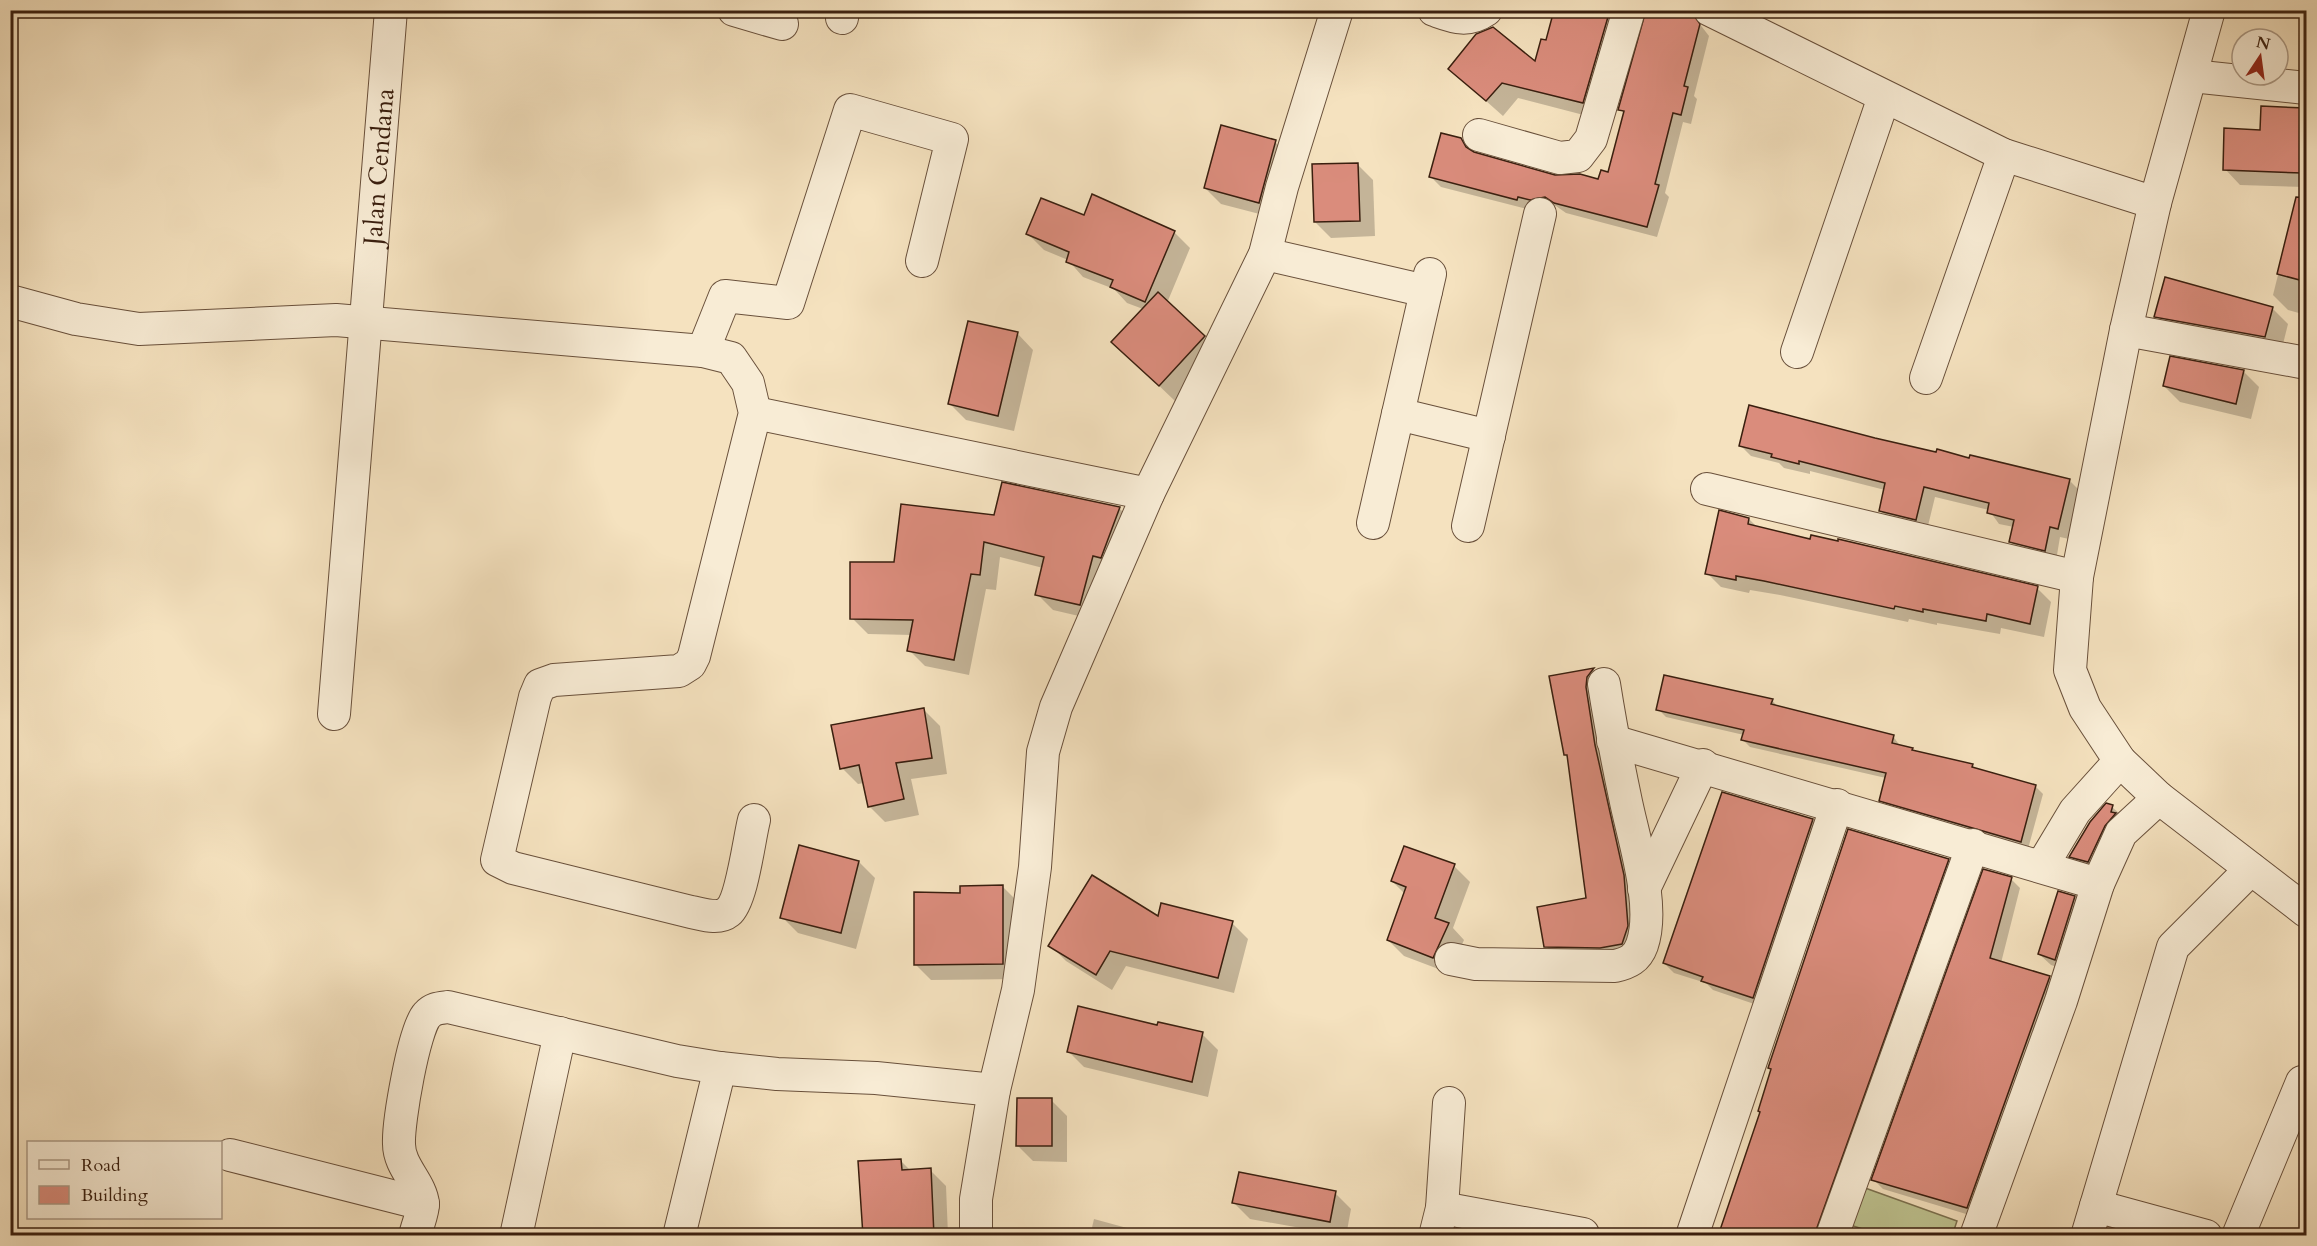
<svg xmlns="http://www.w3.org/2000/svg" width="2317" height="1246" font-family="Cardo,serif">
  <rect width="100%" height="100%" fill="#f5e2bf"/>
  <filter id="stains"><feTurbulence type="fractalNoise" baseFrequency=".00333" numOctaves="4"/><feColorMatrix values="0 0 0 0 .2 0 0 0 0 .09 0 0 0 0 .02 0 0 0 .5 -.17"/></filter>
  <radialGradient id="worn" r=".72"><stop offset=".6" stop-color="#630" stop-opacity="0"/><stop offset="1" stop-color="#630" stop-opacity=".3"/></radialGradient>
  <path fill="#bec390" stroke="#7c7150" stroke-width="1.5" d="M1854 1184 1957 1221 1952 1236 1881 1235 1841 1222Z"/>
  <g fill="#0003">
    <path d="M1556 10H1635L1599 119 1518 98 1503 116 1450 69 1536 64 1547 42Z"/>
    <path d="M1692 14 1709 36 1694 96 1697 99 1691 124 1683 122 1665 193 1669 197 1657 237 1566 213 1556 206 1527 209 1441 187 1430 176 1461 140 1473 154 1555 177 1599 181 1609 174 1625 114 1620 109Z"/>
    <path d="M2304 109 2306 112V187L2240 185 2225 169 2261 131Z"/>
    <path d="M1275 142 1291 158 1275 218 1221 204 1205 188Z"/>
    <path d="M1357 164 1373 180 1375 236 1331 238 1315 222Z"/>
    <path d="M1092 196 1174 232 1190 248 1167 303 1220 353 1175 401 1129 357 1143 309 1127 303 1114 289 1083 277 1068 260 1044 250 1028 234 1084 217Z"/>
    <path d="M2290 227 2306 231V315L2288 310 2273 295Z"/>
    <path d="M2272 308 2288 324 2281 352 2172 332 2156 316Z"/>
    <path d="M1017 333 1033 350 1014 431 966 420 950 404Z"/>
    <path d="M2243 371 2259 387 2251 419 2180 402 2164 386Z"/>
    <path d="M1875 440 2069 480 2080 491 2069 539 2060 537 2056 561 2022 553 2011 542 2014 527 1999 524 1989 510 1935 497 1927 530 1892 522 1881 511 1885 490 1810 471V474L1784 468 1779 463 1751 456 1740 445Z"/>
    <path d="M1119 508 1135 524 1096 620 1053 610 1037 594 1043 568 1000 557 996 590 986 589 969 675 925 666 909 650 912 635 868 634 852 618 895 564 995 517Z"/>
    <path d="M1749 519 1758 528 2037 588 2051 602 2044 637 2001 628 2000 634 1937 623V625L1909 619 1908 622 1780 595 1750 590 1749 593 1721 587 1707 573Z"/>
    <path d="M1594 670 1602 678 1632 885 1630 953 1555 955 1546 946 1588 900 1569 759 1565 755 1551 677Z"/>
    <path d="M1772 700 1778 707 1893 736 1900 746 1915 752 1972 765 1977 770 2035 786 2043 794 2028 849 1889 808 1881 800 1886 778 1750 747 1742 739 1744 735 1666 717 1658 709Z"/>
    <path d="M924 710 940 726 947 774 911 779 919 815 885 822 869 806 864 783 858 784 842 768Z"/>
    <path d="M2112 807 2120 814 2096 869 2078 864 2071 856Z"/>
    <path d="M1813 820 1822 830 1763 1007 1713 990 1706 983 1674 973 1664 963Z"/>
    <path d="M1948 860 1960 872 1849 1179 1763 1151 1772 1070 1769 1067Z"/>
    <path d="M859 862 875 878 856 949 798 933 782 917Z"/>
    <path d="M1454 866 1470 882 1453 928 1464 940 1449 973 1404 956 1388 940 1405 894 1392 881Z"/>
    <path d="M2011 879 2020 888 2001 963 2049 977 2059 986 1976 1217 1883 1189 1873 1179Z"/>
    <path d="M1003 887 1019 903V979L931 980 915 964Z"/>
    <path d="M2075 897 2086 909 2066 970 2051 965 2039 954Z"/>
    <path d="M1159 918 1232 923 1248 939 1234 993 1126 966 1112 990 1066 961 1050 945Z"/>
    <path d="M1158 1027 1202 1034 1218 1050 1208 1097 1084 1067 1068 1051Z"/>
    <path d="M1051 1100 1067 1116V1162L1033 1161 1017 1145Z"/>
    <path d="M900 1160 911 1171 930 1170 946 1186 948 1235 958 1236H864Z"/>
    <path d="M1739 1181 1819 1217 1831 1229 1830 1236H1718Z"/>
    <path d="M1335 1193 1351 1209 1346 1236 1250 1219 1234 1203Z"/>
    <path d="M1094 1219 1138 1231 1142 1236H1090Z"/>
  </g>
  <g fill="#da8c7c" stroke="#3a1f0f" stroke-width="1.5">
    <path d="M1554 10H1610L1583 103 1502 83 1486 101 1448 69 1476 34 1493 27 1535 61 1541 39 1546 40Z"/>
    <path d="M1646 10H1685L1692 12 1700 24 1684 86 1688 87 1681 115 1673 113 1655 184 1659 185 1647 227 1554 203 1545 197 1530 200 1518 197 1517 200 1429 177 1441 133 1461 138 1466 147 1474 152 1555 175 1580 174 1598 179 1601 170 1608 172 1624 111 1618 110Z"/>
    <path d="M2261 106 2305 108 2302 173 2223 170 2224 128 2260 130Z"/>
    <path d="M1221 125 1276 140 1259 203 1204 188Z"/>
    <path d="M1358 163 1360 221 1314 222 1312 164Z"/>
    <path d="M1092 194 1175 231 1145 302 1110 287 1113 280 1066 262 1069 252 1026 234 1041 198 1084 215Z"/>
    <path d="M2296 197 2307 198V282L2277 274Z"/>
    <path d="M2165 277 2273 307 2265 337 2154 317Z"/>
    <path d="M1158 292 1205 336 1159 386 1111 342Z"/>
    <path d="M968 321 1018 332 998 416 948 404Z"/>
    <path d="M2170 356 2244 370 2236 404 2163 386Z"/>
    <path d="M1749 405 1875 438 1936 452 1937 449 1969 458 1970 455 2070 479 2058 529 2050 527 2045 551 2009 542 2014 520 1987 513 1989 503 1924 487 1916 520 1879 511 1885 483 1799 461V464L1771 457 1772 454 1739 446Z"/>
    <path d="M1002 482 1120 507 1101 558 1093 556 1080 605 1035 595 1044 557 984 542 980 575 971 574 954 660 907 651 913 620 850 619V562H894L901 504 994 515Z"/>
    <path d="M1719 510 1749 518 1748 524 1810 539 1811 535 1838 541V539L2038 586 2030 624 1987 614 1986 621 1923 609V612L1895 606 1894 609 1764 581 1736 576V580L1705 574Z"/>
    <path d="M1594 668 1587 677 1586 687 1595 745 1624 875 1628 926 1622 944 1600 948 1544 947 1537 907 1586 898 1567 755H1564L1549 676Z"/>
    <path d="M1664 675 1773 699 1771 704 1894 735 1892 743 1913 748 1912 750 1973 764 1972 767 2036 785 2021 842 1879 801 1886 773 1741 740 1744 730 1656 710Z"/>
    <path d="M924 708 932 758 896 763 904 799 868 807 859 765 840 769 831 725Z"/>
    <path d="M1722 792 1813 819 1753 998 1701 981 1703 977 1663 963Z"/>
    <path d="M2106 803 2113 805 2111 812 2116 813 2105 826 2088 862 2069 857 2090 822Z"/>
    <path d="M1848 829 1949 859 1814 1236H1718L1760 1112 1758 1111 1771 1069 1768 1068Z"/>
    <path d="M799 845 859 861 841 933 780 918Z"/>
    <path d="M1404 846 1455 864 1435 918 1449 923 1433 958 1387 940 1406 887 1391 881Z"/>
    <path d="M1983 869 2012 877 1990 958 2050 976 1967 1208 1871 1180Z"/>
    <path d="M1092 875 1158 916 1161 903 1233 921 1218 978 1110 951 1096 975 1048 946Z"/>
    <path d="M1003 885V964L914 965V892L960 893V886Z"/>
    <path d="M2058 891 2075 896 2055 960 2038 954Z"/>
    <path d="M1078 1006 1157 1025 1158 1022 1203 1032 1192 1082 1067 1052Z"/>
    <path d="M1017 1098H1052V1146H1016Z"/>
    <path d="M901 1159 902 1170 931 1168 934 1236H863L858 1161Z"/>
    <path d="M1239 1172 1336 1191 1330 1222 1232 1203Z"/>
  </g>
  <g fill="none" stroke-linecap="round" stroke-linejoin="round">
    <g stroke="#69503b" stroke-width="34">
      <g id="minor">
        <path d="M734 10 782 24"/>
        <path d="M1434 10C1454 17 1467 23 1486 10"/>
        <path d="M1710 10 2004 155 2155 203"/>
        <path d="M2209 10 2155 203 2126 330 2077 577 2070 670 2085 708 2120 761 2159 798 2306 911"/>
        <path d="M842 18 843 10"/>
        <path d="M2192 76 2306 88"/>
        <path d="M1479 135 1560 158 1578 156 1591 139 1629 10"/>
        <path d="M1265 254 1426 291"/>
        <path d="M10 301 76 319 139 329 336 320 703 351 731 358 748 383 755 413 694 656 690 664 679 671 554 680 540 685 535 697 497 860 513 868 691 912C702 914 718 920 728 912 742 901 749 839 754 820"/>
        <path d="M2126 330 2306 363"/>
        <path d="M703 351 725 296 788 303 850 110 952 139 922 261"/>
        <path d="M1797 352 1884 97"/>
        <path d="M1926 378 2004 155"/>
        <path d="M755 413 1148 494"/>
        <path d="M1398 414 1489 436"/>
        <path d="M1707 489 2077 577"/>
        <path d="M1373 523 1430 274"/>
        <path d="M1468 526 1540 214"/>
        <path id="s1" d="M334 714 391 10"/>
        <path d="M1613 741 2098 884"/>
        <path d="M2042 866 2075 811 2120 761"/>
        <path d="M1644 889 1703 765"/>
        <path d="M1451 959 1476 964 1615 966C1628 963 1637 959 1642 945 1656 905 1633 838 1625 797 1617 759 1610 722 1604 684"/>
        <path d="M230 1155 423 1204"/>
        <path d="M2096 1206 2206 1236"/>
        <path d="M1442 1208 1583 1234"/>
        <path d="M415 1236C417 1226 423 1213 423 1204 421 1183 399 1167 399 1144 398 1123 414 1028 427 1015 433 1008 440 1008 448 1007L677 1061 720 1068 777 1074 876 1078 994 1090"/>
        <path d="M516 1236 560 1033"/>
        <path d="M679 1236 720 1068"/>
        <path d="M976 1236V1199L994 1090 1018 990 1035 867 1043 752 1056 707 1148 494 1265 254 1282 187 1337 10"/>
        <path d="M1435 1236 1442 1208 1449 1103"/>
        <path d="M1692 1236 1837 805"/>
        <path d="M1832 1236 1973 845"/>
        <path d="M1976 1236 2061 1001 2098 884 2121 833 2159 798"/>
        <path d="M2087 1236 2173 947 2251 869"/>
        <path d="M2238 1236 2302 1082"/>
      </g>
    </g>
    <use href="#minor" stroke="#f8ecd5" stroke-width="32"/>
  </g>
  <g text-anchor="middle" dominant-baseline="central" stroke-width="5" stroke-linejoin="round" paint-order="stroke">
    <g font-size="26" fill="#3a1f0f" stroke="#f8ecd5">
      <text stroke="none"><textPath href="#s1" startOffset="549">Jalan Cendana</textPath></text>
    </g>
  </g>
  <rect width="2317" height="1246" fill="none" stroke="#f5e2bf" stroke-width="36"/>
  <rect x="12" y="12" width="2293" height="1222" fill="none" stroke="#3a1f0f" stroke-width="3"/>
  <rect x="18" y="18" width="2281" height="1210" fill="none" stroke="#3a1f0f" stroke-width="1.5"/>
  <rect x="27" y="1141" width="195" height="78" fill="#f8ecd5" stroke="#ac9a86" stroke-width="1.5"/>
  <rect x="39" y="1160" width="30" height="9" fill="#f8ecd5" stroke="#ac9a86" stroke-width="1.5"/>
  <text x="81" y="1171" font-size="18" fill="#3a1f0f">Road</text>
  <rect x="39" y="1186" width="30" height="18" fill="#da8c7c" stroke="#ac9a86" stroke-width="1.5"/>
  <text x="81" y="1201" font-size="18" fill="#3a1f0f">Building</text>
  <g transform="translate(2260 57) rotate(13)"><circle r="28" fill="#f8ecd5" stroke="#ac9a86" stroke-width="1.5"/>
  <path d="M0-4.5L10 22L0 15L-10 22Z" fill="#8f2418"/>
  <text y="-9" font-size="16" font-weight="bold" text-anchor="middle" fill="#3a1f0f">N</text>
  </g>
  <rect width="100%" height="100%" filter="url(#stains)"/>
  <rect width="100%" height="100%" fill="url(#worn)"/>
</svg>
